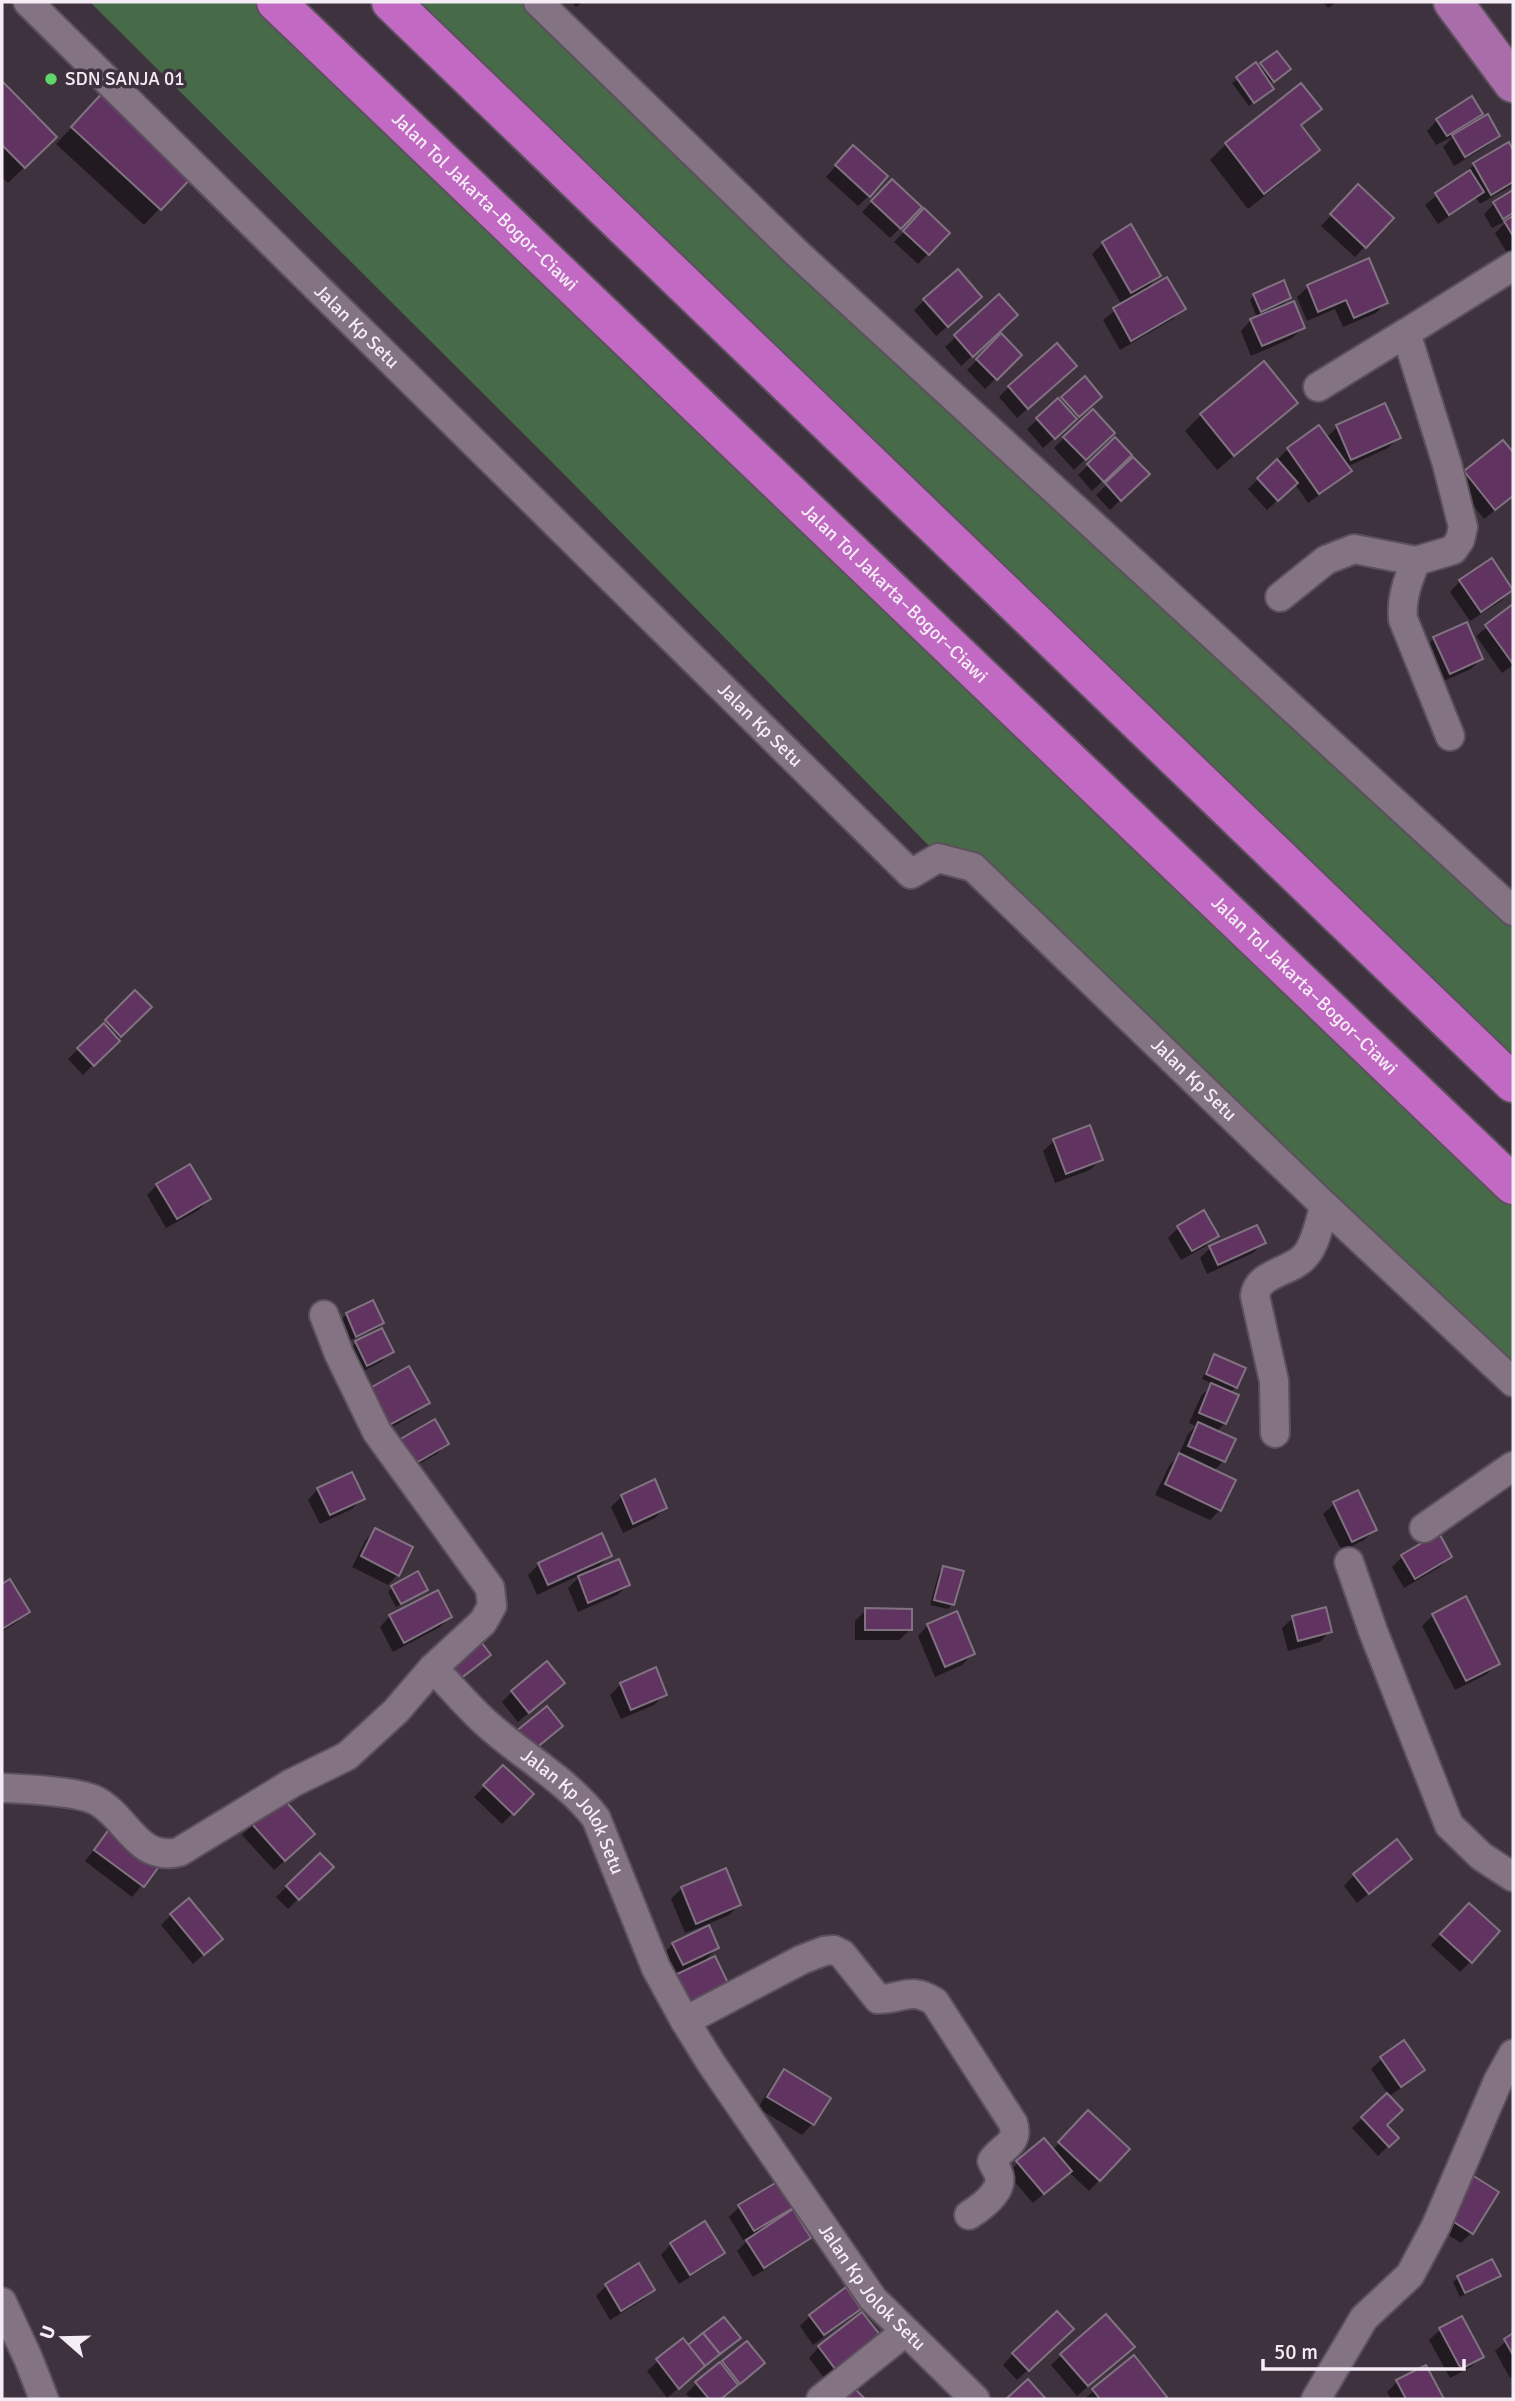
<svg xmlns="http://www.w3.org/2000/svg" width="1515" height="2401" font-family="Signika,sans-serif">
  <rect width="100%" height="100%" fill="#3f323f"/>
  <g fill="#476b49">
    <path d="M90 2H276L1513 1185V1381L973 867 940 857 552 462Z"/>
    <path d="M391 2H540L1513 911V1083Z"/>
  </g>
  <g fill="#0007">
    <path d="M572 2H583L576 7Z"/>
    <path d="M1323 2H1337L1328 8Z"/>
    <path d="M1261 65 1284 73 1269 84 1267 93 1249 106 1232 83Z"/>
    <path d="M2 83 55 137 8 183 2 177Z"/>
    <path d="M1301 86 1319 109 1300 127 1318 150 1302 166 1248 209 1210 160 1226 144Z"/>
    <path d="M89 109 192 174 144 225 56 144Z"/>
    <path d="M1481 113 1468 126 1498 136 1487 146 1454 166 1443 147 1454 136 1436 145 1427 131 1437 120Z"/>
    <path d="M1508 144 1513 153V185L1480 204 1476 198 1438 224 1425 205 1474 165Z"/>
    <path d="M843 158 869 196 858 206 826 177Z"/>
    <path d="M1358 187 1392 219 1355 257 1321 226Z"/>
    <path d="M881 192 900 228 890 238 862 212Z"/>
    <path d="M1513 192V254L1509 256 1495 233 1508 220 1492 228 1484 214 1494 204Z"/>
    <path d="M914 221 948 233 918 264 894 242Z"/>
    <path d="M1103 243 1159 276 1144 291 1183 308 1173 319 1120 350 1103 320 1122 305 1092 254Z"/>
    <path d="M1368 261 1386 302 1376 313 1343 327 1335 309 1307 321 1297 297 1308 287Z"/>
    <path d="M1254 295 1289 298 1279 309 1303 328 1292 338 1251 356 1241 331 1251 320 1257 318 1250 300Z"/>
    <path d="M999 297 1006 325 961 366 945 347Z"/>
    <path d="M925 300 969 308 936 336 914 310Z"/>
    <path d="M1001 336 1019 355 985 389 967 370Z"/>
    <path d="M1064 377 1017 418 999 397 1009 387Z"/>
    <path d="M1085 378 1090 407 1043 448 1027 429Z"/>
    <path d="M1296 403 1217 470 1185 431 1201 415Z"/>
    <path d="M1384 406 1398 438 1388 448 1346 467 1349 471 1339 481 1308 503 1295 484 1267 510 1248 489 1288 449 1326 438 1337 427Z"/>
    <path d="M1112 433 1074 470 1054 448 1064 438Z"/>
    <path d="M1115 439 1130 455 1092 491 1078 475Z"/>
    <path d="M1503 442 1513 455V496L1484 519 1455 482Z"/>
    <path d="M1133 459 1147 474 1110 510 1096 495Z"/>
    <path d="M1460 581 1511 590 1501 601 1470 621 1450 592Z"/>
    <path d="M1513 607V665L1502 673 1476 636Z"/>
    <path d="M1434 638 1481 659 1471 669 1439 683 1424 649Z"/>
    <path d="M135 993 149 1007 83 1075 68 1059Z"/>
    <path d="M1054 1141 1101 1159 1090 1170 1055 1183 1043 1151Z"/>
    <path d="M157 1185 209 1199 199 1210 166 1228 147 1195Z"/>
    <path d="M1178 1228 1216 1235 1206 1246 1181 1260 1168 1238Z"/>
    <path d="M1264 1242 1253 1253 1207 1274 1200 1258 1210 1248Z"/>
    <path d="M347 1314 382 1323 378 1328 351 1340 342 1319Z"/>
    <path d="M381 1330 392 1351 381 1362 356 1375 345 1353 356 1343Z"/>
    <path d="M1215 1356 1236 1387 1229 1393 1225 1423 1216 1432 1233 1440 1223 1461 1214 1471 1220 1510 1210 1520 1155 1495 1169 1466 1178 1456 1188 1434 1196 1426 1189 1423 1201 1396 1213 1384 1202 1379 1210 1361Z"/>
    <path d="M427 1402 417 1413 373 1438 354 1404Z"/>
    <path d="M447 1443 437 1454 400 1475 387 1453Z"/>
    <path d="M654 1482 665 1508 655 1518 623 1533 611 1507 622 1496Z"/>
    <path d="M318 1489 362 1499 352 1509 320 1524 308 1500Z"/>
    <path d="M1334 1504 1375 1530 1364 1540 1342 1551 1323 1514Z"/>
    <path d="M375 1530 398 1574 388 1585 352 1567 365 1541Z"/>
    <path d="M610 1555 595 1571 628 1585 617 1595 578 1612 568 1588 582 1574 537 1595 528 1575 539 1564Z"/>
    <path d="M1450 1556 1440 1567 1404 1588 1392 1567 1402 1557Z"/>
    <path d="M944 1567 952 1605 948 1609 930 1605 939 1572Z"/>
    <path d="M10 1582 27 1612 17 1622 2 1632V1586Z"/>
    <path d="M392 1587 425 1589 396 1607 388 1592Z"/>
    <path d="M866 1610 910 1630 899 1640H855V1621Z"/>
    <path d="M1433 1615 1497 1663 1487 1674 1455 1690 1422 1626Z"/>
    <path d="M390 1616 450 1617 440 1627 393 1652 380 1627Z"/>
    <path d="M1293 1618 1330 1631 1320 1642 1288 1651 1282 1628Z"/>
    <path d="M928 1625 973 1654 962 1665 935 1677 918 1636Z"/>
    <path d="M621 1684 665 1694 654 1705 621 1719 610 1695Z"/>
    <path d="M512 1692 552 1693 518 1722 502 1702Z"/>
    <path d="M503 1767 531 1794 502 1824 474 1797Z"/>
    <path d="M281 1798 303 1844 274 1870 242 1835Z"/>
    <path d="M110 1830 158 1866 132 1897 85 1861Z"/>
    <path d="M320 1855 331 1867 288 1909 276 1897Z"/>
    <path d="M1410 1859 1357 1903 1344 1886 1354 1875Z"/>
    <path d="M682 1888 739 1905 729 1915 706 1925 717 1948 701 1964 665 1987 681 1971 672 1975 663 1954 673 1944 707 1928 706 1925 685 1933 671 1899Z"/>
    <path d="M171 1915 221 1939 193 1964 161 1925Z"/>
    <path d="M1459 1915 1471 1961 1460 1972 1431 1945Z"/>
    <path d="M1382 2059 1422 2070 1412 2080 1388 2097 1385 2126 1396 2138 1378 2156 1352 2128 1388 2094 1371 2069Z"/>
    <path d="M784 2071 828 2099 812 2124 802 2135 758 2108 774 2082Z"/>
    <path d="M1078 2122 1128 2149 1089 2191 1069 2172 1033 2203 1007 2173 1018 2163 1052 2151Z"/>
    <path d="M1473 2177 1472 2232 1461 2243 1437 2228Z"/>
    <path d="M739 2207H790L780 2217 809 2237 798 2248 753 2277 737 2251 751 2237 743 2240 729 2217Z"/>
    <path d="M671 2244 723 2253 712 2263 679 2284 661 2255Z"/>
    <path d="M1499 2276 1494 2280 1460 2297 1453 2282 1458 2278Z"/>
    <path d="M606 2286 653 2290 643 2300 610 2320 596 2296Z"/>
    <path d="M859 2308 849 2319 813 2345 800 2326 810 2316Z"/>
    <path d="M1461 2318 1482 2356 1471 2367 1450 2378 1429 2340 1440 2330Z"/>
    <path d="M1513 2335V2376L1510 2378 1495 2351Z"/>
    <path d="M1061 2339 1017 2380 1003 2365 1013 2354Z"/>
    <path d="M682 2340 698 2371 667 2398 647 2371Z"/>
    <path d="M882 2340 828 2383 809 2358 819 2347Z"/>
    <path d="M747 2343 752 2373 721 2399H691L686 2394 697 2383Z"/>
    <path d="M1062 2355 1122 2357 1077 2396 1051 2365Z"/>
    <path d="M1134 2358 1165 2397 1162 2399H1084Z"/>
    <path d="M1425 2367 1442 2399H1391L1387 2392 1397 2382Z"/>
  </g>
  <g fill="#603361" stroke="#817281" stroke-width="2">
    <path d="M1277 51 1291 69 1274 82 1260 63Z"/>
    <path d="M1256 62 1274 89 1254 103 1236 77Z"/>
    <path d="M2 81 57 137 25 168 2 145Z"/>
    <path d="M1301 83 1322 109 1301 125 1320 150 1264 194 1225 143Z"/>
    <path d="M105 90 195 174 161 210 71 127Z"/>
    <path d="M1472 96 1483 114 1447 136 1436 119Z"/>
    <path d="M1488 114 1500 136 1465 157 1452 135Z"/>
    <path d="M1509 142 1513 150V182L1491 195 1473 163Z"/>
    <path d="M853 145 888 176 870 197 835 165Z"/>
    <path d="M1470 170 1484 192 1449 215 1435 193Z"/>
    <path d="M892 179 922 207 901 229 871 201Z"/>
    <path d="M1358 184 1394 218 1366 248 1330 214Z"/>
    <path d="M1513 190V213L1503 219 1493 202Z"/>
    <path d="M924 208 950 233 929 255 903 231Z"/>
    <path d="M1513 216V236L1504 221Z"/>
    <path d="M1131 224 1161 276 1131 293 1102 242Z"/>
    <path d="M1369 258 1388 303 1354 318 1346 300 1318 312 1307 285Z"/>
    <path d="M958 269 982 297 948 327 923 299Z"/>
    <path d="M1167 277 1186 309 1131 341 1113 308Z"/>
    <path d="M1284 280 1291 298 1261 312 1253 294Z"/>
    <path d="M999 294 1018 315 973 357 954 335Z"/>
    <path d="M1294 301 1305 328 1262 346 1250 319Z"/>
    <path d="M1001 333 1022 355 997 380 976 359Z"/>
    <path d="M1057 343 1077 366 1028 409 1008 386Z"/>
    <path d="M1264 361 1298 403 1234 456 1200 414Z"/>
    <path d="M1085 376 1102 397 1079 417 1061 397Z"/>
    <path d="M1058 398 1077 419 1055 439 1036 418Z"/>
    <path d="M1385 403 1401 438 1351 460 1336 425Z"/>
    <path d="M1093 409 1115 433 1086 460 1063 437Z"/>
    <path d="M1319 425 1352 471 1319 494 1287 448Z"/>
    <path d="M1115 437 1132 455 1104 482 1087 464Z"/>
    <path d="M1503 440 1513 452V496L1495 510 1464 471Z"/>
    <path d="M1133 457 1150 474 1121 501 1105 483Z"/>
    <path d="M1277 459 1298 483 1278 501 1257 478Z"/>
    <path d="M1492 558 1513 590 1481 612 1459 580Z"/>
    <path d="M1513 604V664L1485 625Z"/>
    <path d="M1467 622 1483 659 1450 674 1433 637Z"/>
    <path d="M135 990 152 1007 121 1037 105 1020Z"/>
    <path d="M104 1023 120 1041 94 1066 77 1048Z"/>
    <path d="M1090 1125 1103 1160 1066 1174 1053 1139Z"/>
    <path d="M190 1164 211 1199 177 1219 156 1184Z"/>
    <path d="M1204 1210 1219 1236 1192 1251 1177 1226Z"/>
    <path d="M1257 1225 1266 1243 1218 1265 1209 1246Z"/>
    <path d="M373 1300 384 1323 356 1337 346 1313Z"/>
    <path d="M382 1328 394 1352 367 1366 355 1341Z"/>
    <path d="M1214 1354 1246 1368 1237 1388 1206 1374Z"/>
    <path d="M409 1366 430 1403 384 1428 363 1392Z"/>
    <path d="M1211 1383 1239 1395 1226 1424 1199 1413Z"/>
    <path d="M435 1419 449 1444 411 1466 397 1441Z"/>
    <path d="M1198 1422 1236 1439 1225 1462 1188 1446Z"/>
    <path d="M1179 1453 1236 1480 1221 1511 1165 1484Z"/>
    <path d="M352 1472 365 1499 330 1515 317 1488Z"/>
    <path d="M655 1479 667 1508 633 1524 621 1495Z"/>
    <path d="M1358 1490 1377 1530 1352 1542 1333 1502Z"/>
    <path d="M375 1528 413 1547 399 1576 361 1556Z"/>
    <path d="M602 1533 612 1556 548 1585 538 1563Z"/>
    <path d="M1439 1533 1452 1557 1415 1579 1401 1555Z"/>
    <path d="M619 1559 630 1585 588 1603 578 1576Z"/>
    <path d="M943 1566 964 1571 954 1605 934 1600Z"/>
    <path d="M418 1571 428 1590 401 1604 391 1586Z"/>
    <path d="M10 1579 30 1612 2 1629V1584Z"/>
    <path d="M438 1590 452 1617 404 1643 389 1615Z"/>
    <path d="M1466 1596 1500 1664 1466 1681 1432 1614Z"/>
    <path d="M1326 1607 1332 1632 1298 1641 1292 1616Z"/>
    <path d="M865 1608 912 1609V1630H865Z"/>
    <path d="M957 1611 975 1654 945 1667 927 1624Z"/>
    <path d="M476 1635 491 1655 460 1679 445 1659Z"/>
    <path d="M547 1661 565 1683 529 1713 511 1691Z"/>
    <path d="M656 1667 667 1695 631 1710 620 1683Z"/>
    <path d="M547 1706 563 1726 530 1753 514 1733Z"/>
    <path d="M503 1765 534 1794 514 1815 483 1785Z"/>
    <path d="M281 1796 315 1834 285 1861 251 1823Z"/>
    <path d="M110 1828 160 1865 144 1887 94 1850Z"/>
    <path d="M1397 1839 1412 1859 1369 1894 1353 1874Z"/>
    <path d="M320 1853 334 1867 299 1900 286 1886Z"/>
    <path d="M726 1868 741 1905 696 1924 681 1887Z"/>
    <path d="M189 1898 223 1939 204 1955 170 1914Z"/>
    <path d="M1469 1903 1500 1931 1472 1963 1440 1934Z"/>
    <path d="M709 1925 719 1948 683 1965 672 1943Z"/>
    <path d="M715 1956 730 1987 689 2007 675 1975Z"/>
    <path d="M1404 2040 1425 2070 1401 2087 1380 2057Z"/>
    <path d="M784 2069 831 2098 814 2125 767 2097Z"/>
    <path d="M1387 2093 1403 2110 1387 2125 1399 2138 1389 2147 1361 2117Z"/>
    <path d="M1088 2110 1130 2149 1100 2181 1058 2142Z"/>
    <path d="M1044 2138 1072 2171 1044 2194 1016 2161Z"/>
    <path d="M1472 2175 1499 2192 1473 2234 1446 2217Z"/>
    <path d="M777 2182 793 2208 754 2231 738 2205Z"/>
    <path d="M793 2209 811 2238 764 2268 746 2240Z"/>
    <path d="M705 2221 725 2253 690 2275 670 2243Z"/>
    <path d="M1492 2259 1501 2276 1465 2293 1457 2276Z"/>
    <path d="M639 2263 655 2290 621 2311 605 2284Z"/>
    <path d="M846 2287 861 2309 824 2335 809 2315Z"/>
    <path d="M1057 2311 1074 2329 1029 2371 1012 2353Z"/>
    <path d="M862 2312 884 2340 839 2374 818 2346Z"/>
    <path d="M1106 2314 1135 2347 1088 2386 1060 2354Z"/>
    <path d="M1462 2316 1484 2357 1461 2369 1439 2328Z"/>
    <path d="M724 2317 741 2338 720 2354 703 2333Z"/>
    <path d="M703 2333 720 2354 705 2366 688 2345Z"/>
    <path d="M1513 2333V2355L1504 2339Z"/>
    <path d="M683 2338 705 2366 679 2389 656 2359Z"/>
    <path d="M747 2341 765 2363 740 2384 722 2361Z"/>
    <path d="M1134 2355 1167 2397 1164 2399H1100L1092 2389Z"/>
    <path d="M720 2362 738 2385 721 2399H709L695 2382Z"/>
    <path d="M1426 2365 1444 2399H1406L1396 2380Z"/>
    <path d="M1028 2379 1046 2399H1006Z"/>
    <path d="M852 2386 865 2399H839Z"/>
  </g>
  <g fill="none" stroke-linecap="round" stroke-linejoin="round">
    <g stroke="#5c505c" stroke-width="32">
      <g id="minor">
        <path id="s1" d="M28 2 911 874 938 858 973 867 1325 1206C1319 1221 1316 1246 1304 1257 1291 1272 1257 1273 1255 1296L1274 1381 1275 1433"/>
        <path d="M538 2 800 256 1513 911"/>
        <path d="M1318 387 1406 333"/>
        <path d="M1416 561C1408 580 1401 598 1403 619L1450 736"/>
        <path d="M1280 597 1326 560 1354 549 1416 561 1453 550 1460 540 1463 527 1447 464 1406 333 1513 266"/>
        <path d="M1325 1206 1513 1382"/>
        <path d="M1424 1528 1513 1466"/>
        <path d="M1349 1562 1373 1631 1449 1825 1481 1856 1513 1877"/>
        <path id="s2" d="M433 1668C451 1686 467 1706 486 1723 522 1756 566 1779 596 1818L656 1968 685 2021 711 2063 873 2299 975 2399"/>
        <path d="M2 1788C24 1789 75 1791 95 1800 127 1816 137 1862 179 1852L292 1783 347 1756 396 1711 433 1668 483 1622 492 1606 490 1588 377 1432 339 1354 324 1315"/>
        <path d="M685 2021 801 1960 824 1951 834 1950 842 1954 878 1999C903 1999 911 1986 935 2002L1013 2123C1020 2144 1001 2147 992 2161 994 2166 998 2171 999 2176 1003 2192 980 2208 969 2215"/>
        <path d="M2 2302 28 2358 44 2399"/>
        <path d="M821 2399 905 2332"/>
        <path d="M1316 2399 1364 2318 1410 2275 1436 2226 1498 2081 1513 2054"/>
      </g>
    </g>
    <g stroke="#5c505c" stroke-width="42">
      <path id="primary" d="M1453 2 1513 83"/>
    </g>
    <g stroke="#5c505c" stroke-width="42">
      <g id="motorway">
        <path id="s3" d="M276 2 1513 1185"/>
        <path d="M391 2 1513 1083"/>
      </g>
    </g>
    <use href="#minor" stroke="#847483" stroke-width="28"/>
    <use href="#primary" stroke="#a96da9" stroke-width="38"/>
    <use href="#motorway" stroke="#c169c3" stroke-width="38"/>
  </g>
  <circle fill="#5fd56b" stroke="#3f323f" stroke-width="2.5" cx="51" cy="79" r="7"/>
  <g text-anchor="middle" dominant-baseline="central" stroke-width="7" stroke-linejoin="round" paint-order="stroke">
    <g font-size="19" fill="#f5edf5" stroke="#3f323f" text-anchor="start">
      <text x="65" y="79">SDN SANJA 01</text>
    </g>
    <g font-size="19" fill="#f5edf5" stroke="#3f323f">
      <text stroke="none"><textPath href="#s3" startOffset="289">Jalan Tol Jakarta–Bogor–Ciawi</textPath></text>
      <text stroke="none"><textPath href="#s1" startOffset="462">Jalan Kp Setu</textPath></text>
      <text stroke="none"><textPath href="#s3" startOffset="856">Jalan Tol Jakarta–Bogor–Ciawi</textPath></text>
      <text stroke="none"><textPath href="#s1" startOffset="1029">Jalan Kp Setu</textPath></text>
      <text stroke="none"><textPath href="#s3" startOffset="1423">Jalan Tol Jakarta–Bogor–Ciawi</textPath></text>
      <text stroke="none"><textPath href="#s1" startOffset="1615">Jalan Kp Setu</textPath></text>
      <text stroke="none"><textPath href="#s2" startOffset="203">Jalan Kp Jolok Setu</textPath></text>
      <text stroke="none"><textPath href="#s2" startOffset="770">Jalan Kp Jolok Setu</textPath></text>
    </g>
  </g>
  <rect width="1515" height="2401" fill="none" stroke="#f5edf5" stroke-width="7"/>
  <g transform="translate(63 2338) rotate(290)" stroke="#3f323f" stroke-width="5" paint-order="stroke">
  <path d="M0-5L12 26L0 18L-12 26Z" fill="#f5edf5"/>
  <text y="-10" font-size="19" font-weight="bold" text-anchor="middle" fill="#f5edf5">U</text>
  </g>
  <path d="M1263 2359v10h201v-10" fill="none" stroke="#f5edf5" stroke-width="3.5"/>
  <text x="1274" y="2359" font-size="21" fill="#f5edf5" stroke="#3f323f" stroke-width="5" paint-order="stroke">50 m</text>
</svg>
